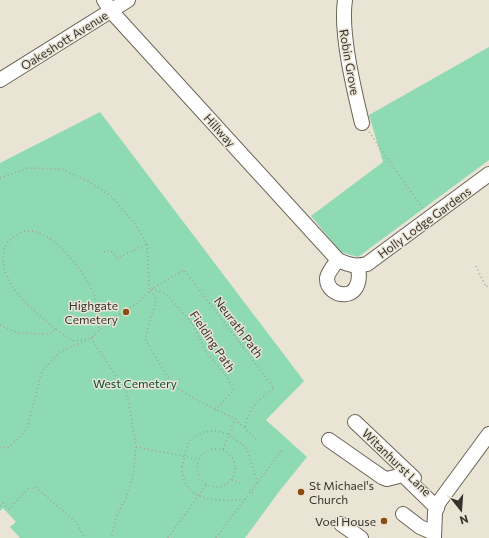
<svg xmlns="http://www.w3.org/2000/svg" width="489" height="538" font-family="Commissioner,sans-serif">
  <rect width="100%" height="100%" fill="#eae4d5"/>
  <g fill="#8edab3">
    <path d="M489 47V160L358 257 341 252 311 216 383 162 369 115Z"/>
    <path d="M100 112 304 381 266 420 307 457 281 489 245 538H20L10 527 16 522 3 508 0 511V163Z"/>
  </g>
  <g fill="none" stroke-linecap="round" stroke-linejoin="round">
    <g stroke="#6b6658" stroke-width="16">
      <g id="minor">
        <path d="M104 0 111 11 338 260C349 265 355 267 367 264L489 174"/>
        <path d="M345 0C340 32 354 90 362 123"/>
        <path d="M0 80 128 0"/>
        <path d="M338 260C334 265 328 272 327 278 326 298 365 305 358 267"/>
        <path d="M355 422 414 478"/>
        <path d="M329 440 382 477 387 479 403 475 437 508"/>
        <path d="M403 514 420 527 434 533"/>
        <path d="M341 524 361 538"/>
        <path d="M434 538 435 512 439 502 489 434"/>
      </g>
    </g>
    <g stroke="#a5a095" stroke-width="1.5" stroke-dasharray="1 3" stroke-linecap="butt">
      <path d="M369 132 423 209"/>
      <path d="M0 178 28 168 62 169 88 181 111 196 135 224 147 244 149 278V291L139 302 109 321 91 338 60 352 42 371 27 428 21 436 9 447 0 448"/>
      <path d="M104 252 110 250 117 258 147 244"/>
      <path d="M476 266 486 287 489 285"/>
      <path d="M152 289 166 294 192 323 205 350 226 376 234 390 215 410"/>
      <path d="M0 325 18 333 49 334 56 329 74 341 87 339"/>
      <path d="M56 329C35 312 1 286 3 256 4 250 4 247 8 242 13 238 19 232 26 231 52 228 86 273 94 295 98 305 98 319 99 331"/>
      <path d="M91 338 127 393 136 447 133 476 126 498 117 515 111 538"/>
      <path d="M245 427C249 407 258 401 274 388L184 270 149 291 154 295 156 301 145 339 167 376 180 390 197 400 235 419 256 439"/>
      <path d="M188 444 189 441 203 432 217 431 228 434 246 447 258 483"/>
      <path d="M136 447 198 459"/>
      <circle cx="216" cy="468" r="19"/>
      <path d="M223 449 235 419"/>
      <path d="M182 467C183 503 218 501 244 500"/>
      <path d="M232 480 240 483"/>
      <path d="M249 490 255 494"/>
      <path d="M0 506 3 503 9 509 28 489 35 487 76 522 85 538"/>
      <path d="M168 538 206 485"/>
      <path d="M216 538 282 450"/>
    </g>
    <use href="#minor" stroke="#fff" stroke-width="14"/>
    <path stroke="#a5a095" stroke-width="1.5" stroke-dasharray="1 3" stroke-linecap="butt" d="M182 467 188 444"/>
  </g>
  <g fill="#8b4d10" stroke="#eae4d5" stroke-width="1.5">
    <circle cx="126" cy="312" r="4"/>
    <circle cx="301" cy="492" r="4"/>
    <circle cx="384" cy="521" r="4"/>
  </g>
  <g text-anchor="middle" dominant-baseline="central" stroke-width="3" stroke-linejoin="round" paint-order="stroke">
    <g font-size="12" fill="#36342e" stroke="#eae4d5">
      <text transform="translate(64 40) rotate(-32)">Oakeshott Avenue</text>
      <text transform="translate(350 62) rotate(80)">Robin Grove</text>
      <text transform="translate(220 130) rotate(48)">Hillway</text>
      <text transform="translate(424 222) rotate(-36)">Holly Lodge Gardens</text>
      <text transform="translate(239 327) rotate(53)">Neurath Path</text>
      <text transform="translate(213 341) rotate(56)">Fielding Path</text>
      <text transform="translate(397 462) rotate(44)">Witanhurst Lane</text>
    </g>
    <g font-size="12" fill="#36342e" stroke="#eae4d5" text-anchor="end">
      <text x="118" y="305">Highgate<tspan x="118" dy="14">Cemetery</tspan></text>
      <text x="309" y="485" text-anchor="start">St Michael's<tspan x="309" dy="14">Church</tspan></text>
      <text x="376" y="521">Voel House</text>
    </g>
    <g font-size="12" fill="#034b30" stroke="#eae4d5">
      <text x="135" y="383">West Cemetery</text>
    </g>
  </g>
  <g transform="translate(461 510) rotate(163)" stroke="#eae4d5" stroke-width="3" paint-order="stroke">
  <path d="M0-3L7 15L0 10L-7 15Z" fill="#36342e"/>
  <text y="-6" font-size="11" font-weight="bold" text-anchor="middle" fill="#36342e">N</text>
  </g>
</svg>
